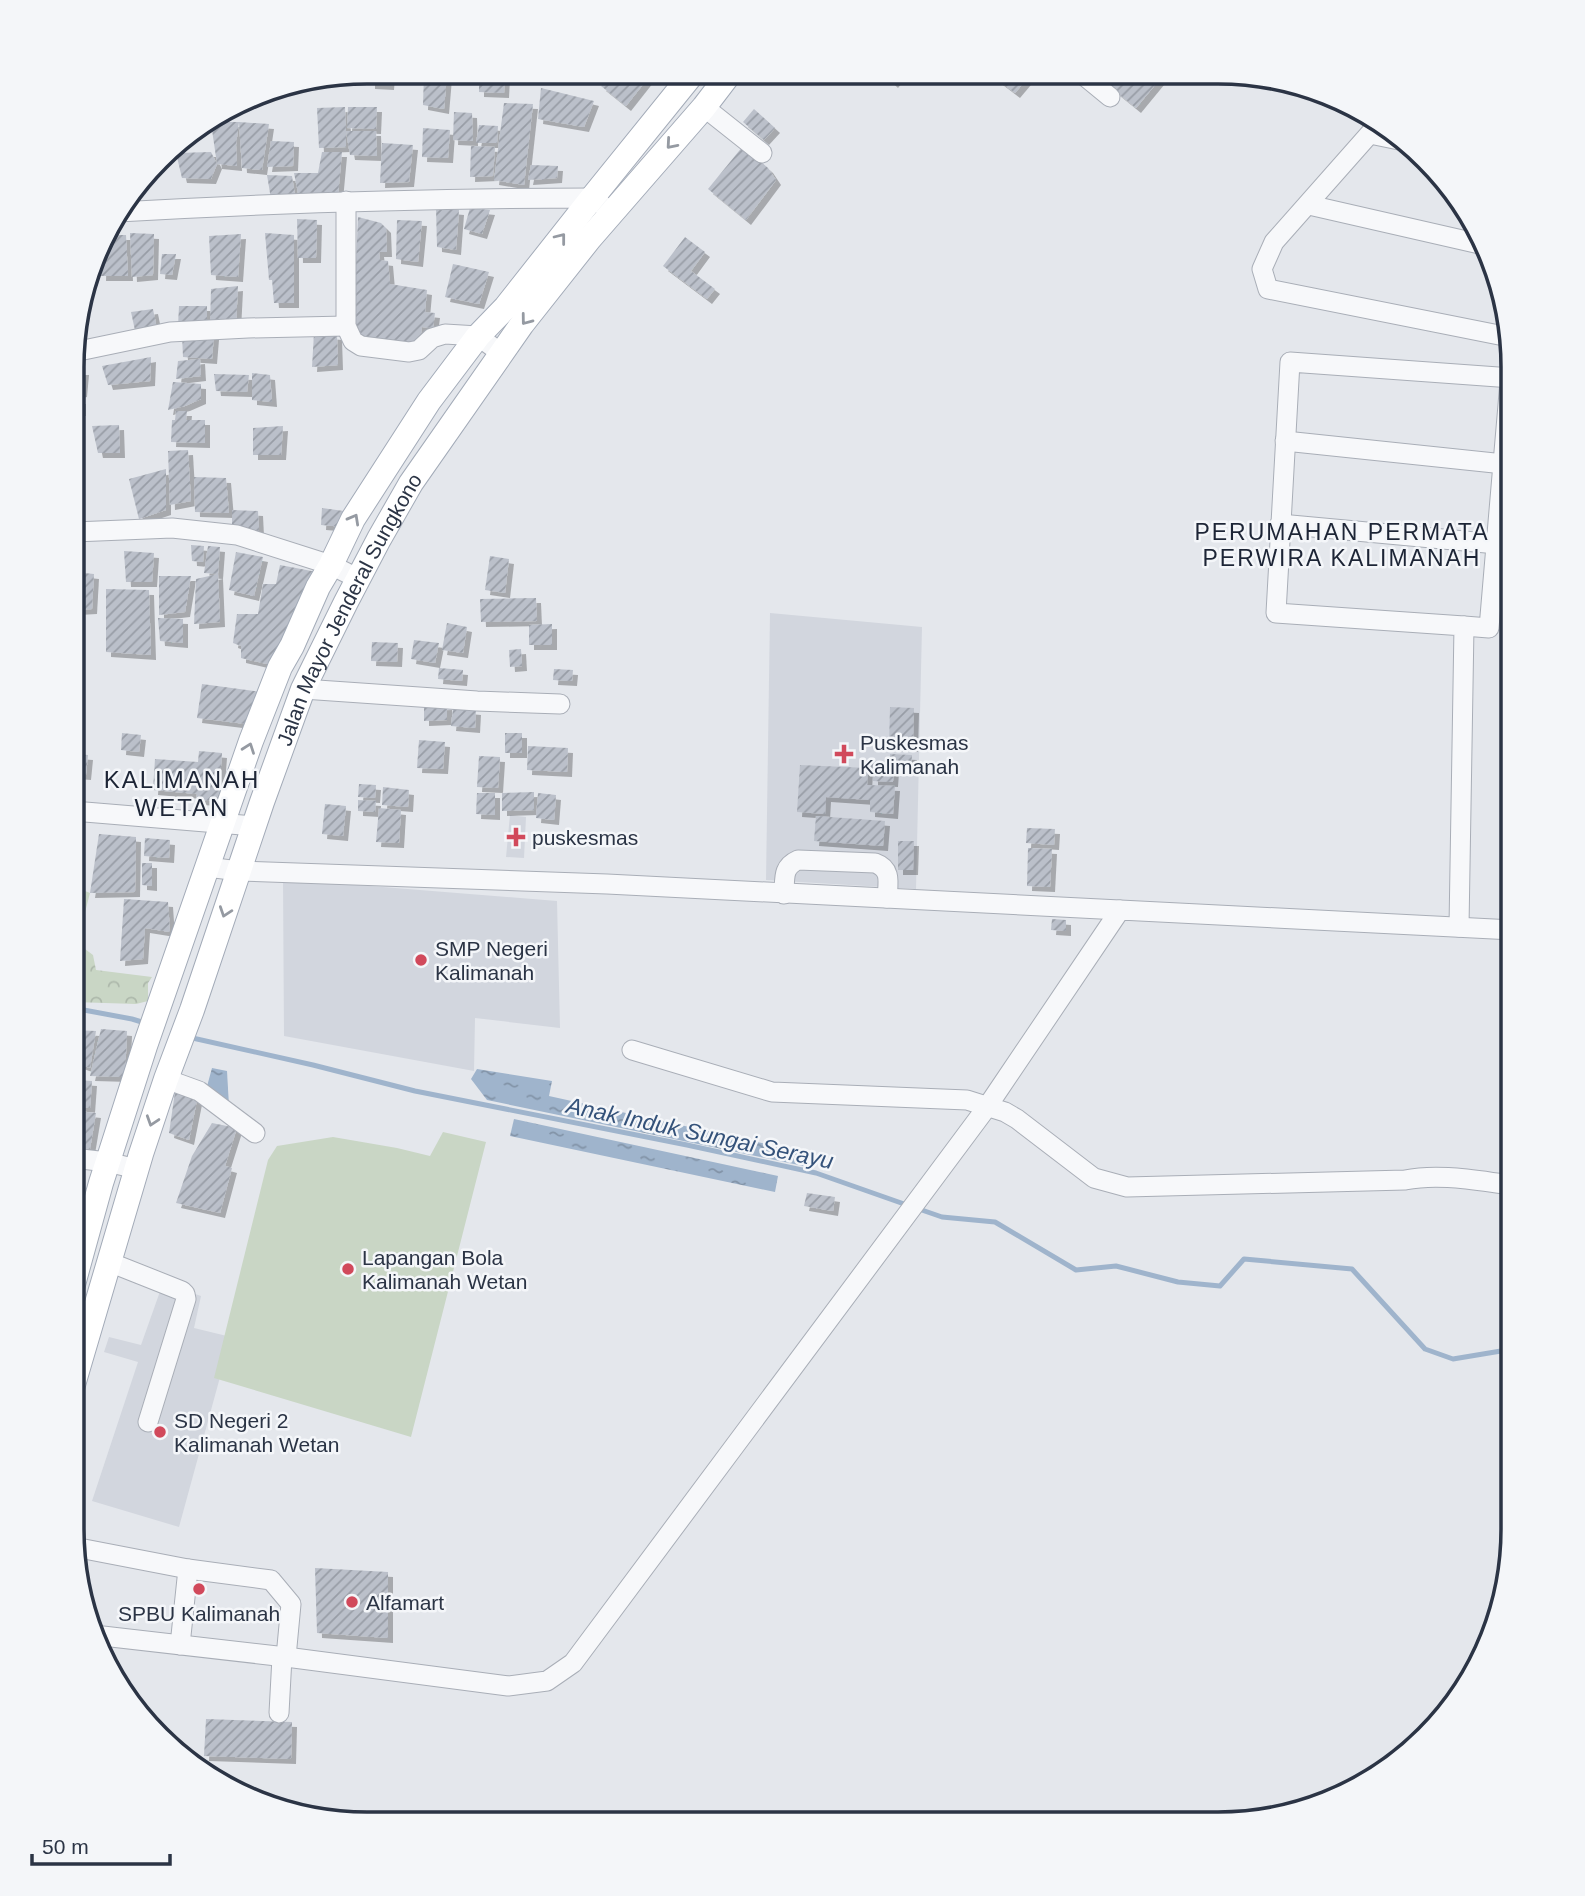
<svg xmlns="http://www.w3.org/2000/svg" width="1585" height="1896" font-family="Arial,sans-serif">
  <defs>
    <pattern id="forest-crowns" width="20" height="18" patternUnits="userSpaceOnUse" patternTransform="scale(1.75)"><rect width="20" height="18" fill="#c9d6c5"/><path d="M2 6a3 3 0 1 1 6 0M12 15a3 3 0 1 1 6 0" fill="none" stroke="#adb8ab"/></pattern>
    <pattern id="water-ripples" width="26" height="14" patternUnits="userSpaceOnUse" patternTransform="scale(1.75)"><rect width="26" height="14" fill="#9fb4cc"/><path d="M2 4q2-2 4 0t4 0M15 11q2-2 4 0t4 0" fill="none" stroke="#8293a7"/></pattern>
    <pattern id="building-hatch" width="6" height="6" patternUnits="userSpaceOnUse" patternTransform="scale(1.75)"><rect width="6" height="6" fill="#bbc0ca"/><path d="M-1 1l2-2M0 6l6-6M5 7l2-2" fill="none" stroke="#989da6"/></pattern>
    <filter id="shadow"><feDropShadow dx="5" dy="5" stdDeviation="0" flood-color="#0004"/></filter>
  </defs>
  <rect width="100%" height="100%" fill="#e4e7ec"/>
  <g fill="#d2d6de">
    <path d="M770 613 922 627 916 889 766 880Z"/>
    <path d="M510 815 526 817 524 858 506 857Z"/>
    <path d="M283 879 557 901 560 1028 475 1018 474 1071 284 1036Z"/>
    <path d="M163 1283 201 1296 194 1328 231 1337 179 1527 92 1501 138 1362 104 1352 109 1337 141 1345Z"/>
  </g>
  <path fill="url(#forest-crowns)" d="M73 886 90 893 84 916 75 932 81 946 93 955 96 970 152 977 148 983V1001L136 1004 73 1002Z"/>
  <path fill="#c9d6c5" d="M443 1132 486 1142 411 1437 214 1378 268 1160 277 1146 333 1137 397 1148 430 1156Z"/>
  <g fill="url(#water-ripples)">
    <path d="M212 1068 227 1071 229 1106 206 1090Z"/>
    <path d="M477 1069 552 1081 549 1096 816 1155 813 1168 487 1100 471 1079Z"/>
    <path d="M514 1119 778 1176 775 1192 510 1136Z"/>
  </g>
  <g fill="none" stroke-linecap="round" stroke-linejoin="round">
    <g stroke="#9fb4cc" stroke-width="5">
      <path d="M73 1008 132 1019 145 1023"/>
      <path d="M188 1037 313 1065 415 1091 687 1145 816 1173 907 1205"/>
      <path d="M916 1208 942 1217 995 1222 1076 1270 1116 1266 1178 1282 1220 1286 1244 1259 1352 1269 1425 1349 1453 1359 1513 1349"/>
    </g>
  </g>
  <g fill="url(#building-hatch)" filter="url(#shadow)">
    <path d="M370 72H390L389 85 370 84Z"/>
    <path d="M424 72 447 74 444 109 423 105Z"/>
    <path d="M479 72 505 73 504 93 479 92Z"/>
    <path d="M615 72 652 73 626 106 601 86Z"/>
    <path d="M882 73H901L893 83Z"/>
    <path d="M990 74H1031L1015 93Z"/>
    <path d="M1094 74H1164L1136 108Z"/>
    <path d="M541 88 594 101 584 127 538 119Z"/>
    <path d="M504 103 533 104 524 185 494 180Z"/>
    <path d="M345 107 346 131H376L377 156 350 155 346 131V147L319 148 317 108Z"/>
    <path d="M348 107H377L376 129 347 128Z"/>
    <path d="M754 109 775 128 764 140 743 122Z"/>
    <path d="M454 112 472 113 473 141 453 140Z"/>
    <path d="M213 122H239L236 145 237 166 217 164 211 123Z"/>
    <path d="M239 122 269 124 262 170 242 168Z"/>
    <path d="M479 125 498 126 497 143H476Z"/>
    <path d="M423 128 450 130 448 158 422 157Z"/>
    <path d="M271 141 294 142 293 166 267 167Z"/>
    <path d="M382 143 413 145 409 182 380 183Z"/>
    <path d="M471 146 495 147 493 176 470 177Z"/>
    <path d="M743 146 768 168 776 180 746 220 708 189Z"/>
    <path d="M211 152 217 164 211 179 182 178 176 153Z"/>
    <path d="M322 152H342L338 195 299 198 294 173H318Z"/>
    <path d="M531 165 558 166 557 178 528 180Z"/>
    <path d="M267 175 292 176 296 203 271 199Z"/>
    <path d="M436 208 459 210 456 250 437 247Z"/>
    <path d="M470 208 490 210 482 234 464 229Z"/>
    <path d="M358 217 381 223 386 228 387 252H379L380 260 388 261 390 284 427 290 425 312 435 313 433 328 422 327 419 346 356 336 355 284Z"/>
    <path d="M297 219 317 220 316 258H298Z"/>
    <path d="M397 220 422 221 418 262 396 259Z"/>
    <path d="M130 233 154 234 153 275 132 277Z"/>
    <path d="M265 233 294 235V303H274L272 280H269Z"/>
    <path d="M241 234 238 277 211 275 209 236Z"/>
    <path d="M106 235H126L128 276H101L102 248Z"/>
    <path d="M685 237 705 252 691 271 715 289 707 299 663 266Z"/>
    <path d="M162 254H176L172 275 160 274Z"/>
    <path d="M453 264 489 272 479 304 445 297Z"/>
    <path d="M238 286 236 325H210L211 289Z"/>
    <path d="M179 306H207V326H178Z"/>
    <path d="M153 309 157 329 136 335 131 312Z"/>
    <path d="M314 333 337 335 338 365 312 367Z"/>
    <path d="M182 335H214L212 359 183 357Z"/>
    <path d="M151 357 150 381 108 385 102 366Z"/>
    <path d="M200 359 201 376 176 379 178 361Z"/>
    <path d="M74 370H84L82 392 74 394Z"/>
    <path d="M252 373 270 375 272 402 252 400Z"/>
    <path d="M214 374 249 375 247 392 216 391Z"/>
    <path d="M173 382 201 384V399L185 406 168 410Z"/>
    <rect x="74" y="399" width="7" height="12"/>
    <path d="M176 411H187L186 420H205V443L171 442 172 420H175Z"/>
    <path d="M119 425 120 453H98L92 426Z"/>
    <path d="M283 426 281 455H253V428Z"/>
    <path d="M188 450 191 501 170 505 168 451Z"/>
    <path d="M166 469V510L139 519 129 479Z"/>
    <path d="M194 477 226 478 229 513 195 512Z"/>
    <path d="M322 508 351 512 345 527 321 525Z"/>
    <path d="M232 510 258 511 259 531 232 529Z"/>
    <path d="M191 545 204 546 203 562 192 561Z"/>
    <path d="M208 546 220 547 218 574 204 573Z"/>
    <path d="M124 551 154 553 152 582H126Z"/>
    <path d="M236 552 263 557 254 596 229 590Z"/>
    <path d="M490 556 509 559 505 593 485 590Z"/>
    <path d="M280 565 322 573 286 644 267 664 241 658V646L233 643 237 614H258L263 584H276Z"/>
    <path d="M74 572 94 574 92 609 74 610Z"/>
    <path d="M218 574 220 622 194 624 196 579Z"/>
    <path d="M159 576H191L185 612 159 615Z"/>
    <path d="M106 589 149 590 151 655 106 652Z"/>
    <path d="M536 598 537 621 481 622 480 599Z"/>
    <path d="M158 618 183 619V643L160 641Z"/>
    <path d="M447 623 467 627 463 653 442 650Z"/>
    <path d="M552 624V645H529V625Z"/>
    <path d="M414 640 439 643 435 663 411 659Z"/>
    <path d="M372 642 398 643 397 662 371 661Z"/>
    <path d="M521 649 522 666 510 667 509 650Z"/>
    <path d="M439 668 463 670 462 681 438 679Z"/>
    <path d="M554 669 573 670 572 681 553 680Z"/>
    <path d="M202 684 261 692 254 725 197 718Z"/>
    <path d="M447 705V720L424 721V706Z"/>
    <path d="M890 707 914 708 913 747 889 746Z"/>
    <path d="M453 708 476 710 475 728 451 726Z"/>
    <path d="M122 733 141 735 139 752 121 750Z"/>
    <rect x="505" y="733" width="17" height="20"/>
    <path d="M419 740 445 742 443 769 417 768Z"/>
    <path d="M528 746 568 748 567 772 527 770Z"/>
    <path d="M199 751 222 753 219 793 215 801 196 800 197 794 153 790 155 759 198 762Z"/>
    <path d="M73 754 88 755 86 775 73 774Z"/>
    <path d="M890 754 912 755 911 769 894 768 893 782 873 781V772H870V761L890 762Z"/>
    <path d="M479 756 500 757 498 788 477 787Z"/>
    <path d="M800 765 868 768 867 785 895 786 893 814 870 812V800L826 797 825 814 797 812Z"/>
    <path d="M359 784 376 785 375 798 358 797Z"/>
    <path d="M383 787 409 790 408 807 382 805Z"/>
    <path d="M534 792V810L502 811V793Z"/>
    <path d="M477 793H495V815L476 814Z"/>
    <path d="M538 793 556 795 554 820 536 818Z"/>
    <path d="M358 800 376 801 375 812 358 811Z"/>
    <path d="M325 804 346 806 343 836 322 834Z"/>
    <path d="M379 808 401 810 399 843 376 842Z"/>
    <path d="M816 816 885 821 883 846 814 841Z"/>
    <path d="M1027 828 1055 829 1054 845 1026 843Z"/>
    <path d="M99 834 136 837 135 892 90 893Z"/>
    <path d="M145 838 170 840 169 858 144 856Z"/>
    <path d="M898 841H914L913 870H898Z"/>
    <path d="M1028 848 1052 849 1050 887 1027 886Z"/>
    <path d="M142 863H152V886L142 885Z"/>
    <path d="M124 899 168 902 170 932 145 928 143 959 120 961Z"/>
    <path d="M1052 919 1066 920V931L1051 930Z"/>
    <path d="M101 1029 127 1031 125 1077 90 1076Z"/>
    <path d="M73 1030 96 1031 90 1068 73 1062Z"/>
    <path d="M75 1080 92 1081 90 1108 75 1106Z"/>
    <path d="M175 1092 198 1095 189 1140 169 1133Z"/>
    <path d="M77 1111 96 1113 90 1149 73 1147Z"/>
    <path d="M212 1123 237 1128 225 1166 232 1168 220 1213 176 1203 192 1156Z"/>
    <path d="M807 1193 835 1197 833 1211 804 1206Z"/>
    <path d="M315 1568 388 1572V1638L317 1633Z"/>
    <path d="M206 1719 292 1722 291 1759 204 1756Z"/>
  </g>
  <g fill="none" stroke-linecap="round" stroke-linejoin="round">
    <g stroke="#a9aeb7" stroke-width="21">
      <g id="minor">
        <path d="M1082 74 1110 97"/>
        <path d="M704 107 762 153"/>
        <path d="M1381 121 1274 242 1262 269 1268 289 1509 337"/>
        <path d="M1370 134 1399 140"/>
        <path d="M346 201V326L353 341 361 346 409 352 419 350 432 338 445 334 478 336 502 354"/>
        <path d="M1309 205 1484 245"/>
        <path d="M118 212C276 203 433 198 592 198L601 204"/>
        <path d="M74 352 170 332 248 328 346 326"/>
        <path d="M1285 441 1504 464"/>
        <path d="M1280 524 1497 544"/>
        <path d="M74 532 172 528 237 535 331 565 357 578"/>
        <path d="M1464 626 1489 628 1512 358"/>
        <path d="M303 689 477 701 560 704"/>
        <path d="M73 811 254 826"/>
        <path d="M207 867 239 871 607 884 1120 910"/>
        <path d="M784 894C785 879 782 867 798 860L875 863C892 869 888 883 887 898"/>
        <path d="M1459 927 1464 626 1276 613 1290 362 1512 378"/>
        <path d="M632 1050 772 1092 967 1100 1005 1112 1017 1119 1094 1178 1127 1187 1405 1180C1440 1173 1478 1181 1513 1185"/>
        <path d="M166 1079 199 1091 255 1133"/>
        <path d="M73 1158 107 1162 137 1169"/>
        <path d="M109 1262 182 1291 185 1294 186 1299 148 1422"/>
        <path d="M74 1547 188 1569 271 1580 291 1604 286 1657"/>
        <path d="M94 1635 286 1657 508 1686 547 1681 573 1663 987 1107 1120 910 1513 930"/>
        <path d="M180 1645 188 1569"/>
        <path d="M279 1713 282 1657"/>
      </g>
    </g>
    <g stroke="#a3abb8" stroke-width="26">
      <g id="major">
        <path d="M72 1288 101 1183 145 1046 251 741 280 667 292 646 318 587 331 565 353 519 429 401 478 336 506 307 592 198 693 73"/>
        <path id="s1" d="M72 1388 141 1154 166 1079 192 1010 262 802 303 689 346 602 379 539 411 483 522 324 590 238 704 107 730 73"/>
      </g>
    </g>
    <use href="#minor" stroke="#f7f8fa" stroke-width="19"/>
    <use href="#major" stroke="#fff" stroke-width="24"/>
  </g>
  <defs><path id="oneway-chevron" d="M-2-3.5L2.5 0L-2 3.5" fill="none" stroke-width="1.6" stroke-linecap="round" stroke-linejoin="round" transform="scale(1.75)"/></defs>
  <g stroke="#959aa2">
    <use href="#oneway-chevron" transform="translate(671 144) rotate(131)"/>
    <use href="#oneway-chevron" transform="translate(561 238) rotate(-52)"/>
    <use href="#oneway-chevron" transform="translate(526 320) rotate(127)"/>
    <use href="#oneway-chevron" transform="translate(354 519) rotate(-61)"/>
    <use href="#oneway-chevron" transform="translate(249 748) rotate(-70)"/>
    <use href="#oneway-chevron" transform="translate(225 912) rotate(109)"/>
    <use href="#oneway-chevron" transform="translate(152 1121) rotate(108)"/>
  </g>
  <g fill="#d1495b" stroke="#f4f6f9" stroke-width="2.5">
    <path d="M840.5 743.5h7v7h7v7h-7v7h-7v-7h-7v-7h7z"/>
    <path d="M512.5 826.5h7v7h7v7h-7v7h-7v-7h-7v-7h7z"/>
    <circle cx="421" cy="960" r="7"/>
    <circle cx="348" cy="1269" r="7"/>
    <circle cx="160" cy="1432" r="7"/>
    <circle cx="199" cy="1589" r="7"/>
    <circle cx="352" cy="1602" r="7"/>
  </g>
  <g text-anchor="middle" dominant-baseline="central" stroke-width="5" stroke-linejoin="round" paint-order="stroke">
    <g font-size="21" fill="#2b3445" stroke="#f4f6f9">
      <text stroke="none"><textPath href="#s1" startOffset="828">Jalan Mayor Jenderal Sungkono</textPath></text>
    </g>
    <g font-size="21" fill="#2b3445" stroke="#f4f6f9" text-anchor="start">
      <text x="860" y="742">Puskesmas<tspan x="860" dy="24">Kalimanah</tspan></text>
      <text x="532" y="837">puskesmas</text>
      <text x="435" y="948">SMP Negeri<tspan x="435" dy="24">Kalimanah</tspan></text>
      <text x="362" y="1257">Lapangan Bola<tspan x="362" dy="24">Kalimanah Wetan</tspan></text>
      <text x="174" y="1420">SD Negeri 2<tspan x="174" dy="24">Kalimanah Wetan</tspan></text>
      <text x="366" y="1602">Alfamart</text>
      <text x="199" y="1613" text-anchor="middle">SPBU Kalimanah</text>
    </g>
    <g font-size="23" letter-spacing="2" fill="#1d2536" stroke="#f4f6f9">
      <text x="1342" y="532">PERUMAHAN PERMATA<tspan x="1342" dy="26">PERWIRA KALIMANAH</tspan></text>
    </g>
    <g font-size="23" font-style="italic" fill="#34527a" stroke="#f4f6f9">
      <text transform="translate(700 1133) rotate(12)">Anak Induk Sungai Serayu</text>
    </g>
    <g font-size="24" letter-spacing="2" fill="#1d2536" stroke="#f4f6f9">
      <text x="182" y="779">KALIMANAH<tspan x="182" dy="28">WETAN</tspan></text>
    </g>
  </g>
  <path d="M0 0H1585V1896H0ZM367 84H1218A283 283 0 0 1 1501 367V1529A283 283 0 0 1 1218 1812H367A283 283 0 0 1 84 1529V367A283 283 0 0 1 367 84Z" fill="#f4f6f9" fill-rule="evenodd"/>
  <path fill="none" stroke="#2b3445" stroke-width="3.5" d="M367 84H1218A283 283 0 0 1 1501 367V1529A283 283 0 0 1 1218 1812H367A283 283 0 0 1 84 1529V367A283 283 0 0 1 367 84Z"/>
  <path d="M32 1854v10h138v-10" fill="none" stroke="#2b3445" stroke-width="3.5"/>
  <text x="42" y="1854" font-size="21" fill="#2b3445" stroke="#f4f6f9" stroke-width="5" paint-order="stroke">50 m</text>
</svg>
